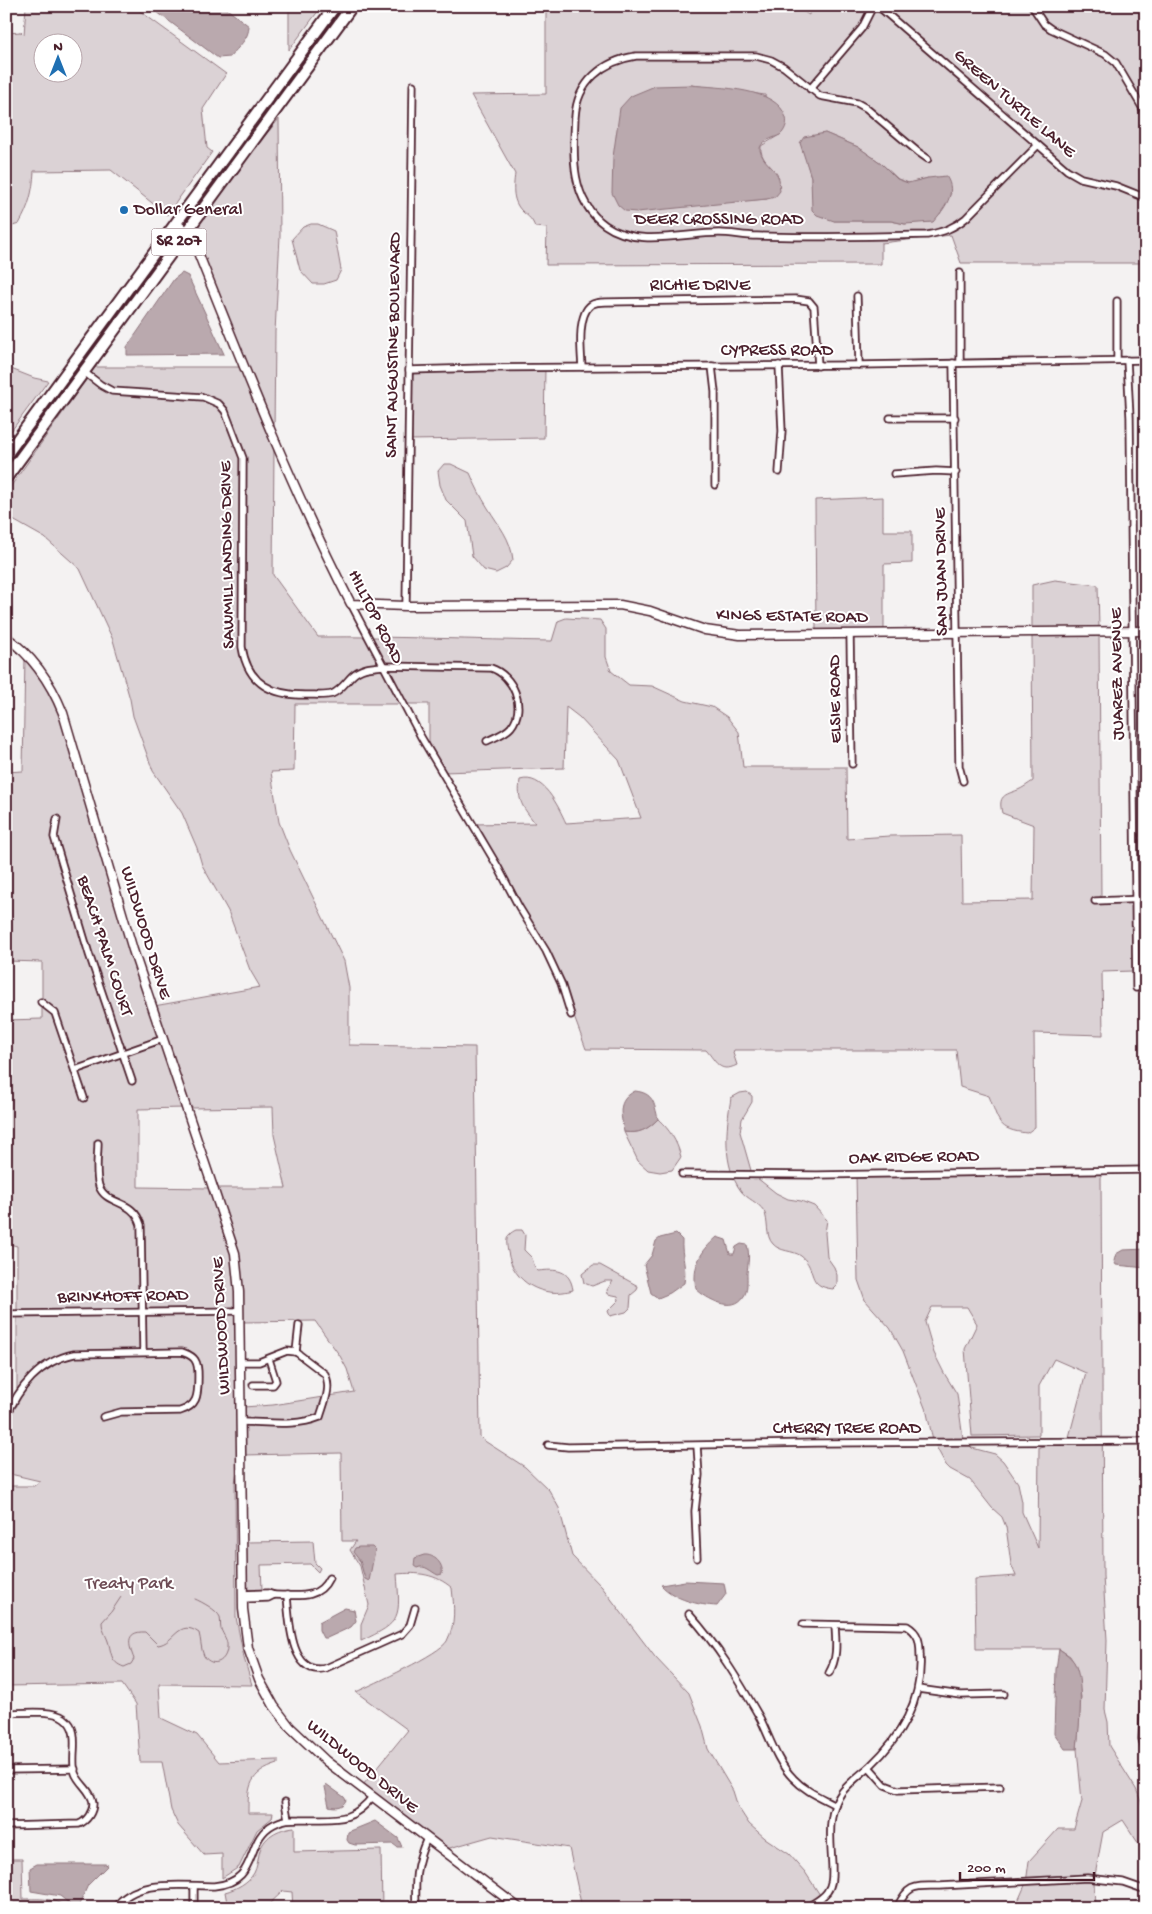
<svg xmlns="http://www.w3.org/2000/svg" width="1152" height="1914" font-family="'Gochi Hand',sans-serif">
  <rect width="100%" height="100%" fill="#f4f2f2"/>
  <filter id="ink" filterUnits="userSpaceOnUse"><feTurbulence type="fractalNoise" baseFrequency=".02" numOctaves="2"/><feDisplacementMap in="SourceGraphic" scale="10" xChannelSelector="R" yChannelSelector="G"/><feConvolveMatrix kernelMatrix="1 2 1 2 8 2 1 2 1" color-interpolation-filters="sRGB"/></filter>
  <g filter="url(#ink)">
    <g fill="#dbd2d5" stroke="#927880" fill-rule="evenodd">
      <path d="M26 6H133L226 74 203 109 207 148 212 152 167 215 111 170 34 171C33 191 29 207 19 224L6 228V33L21 32 24 35ZM42 42H72V72H42Z"/>
      <path d="M289 6H322L289 50Z"/>
      <path d="M546 6H793L809 15 810 6H1146V263H961L951 235 881 243V264L546 265 547 228 535 227C532 219 529 217 523 212 512 202 513 188 515 174L471 95 546 94ZM691 85 765 95 781 134 761 146C759 157 771 168 777 176L767 199 714 203ZM825 133 858 147 881 163 898 179 909 183 928 178 951 193 940 214 905 224 891 221H834L811 183V177L801 143Z"/>
      <path d="M279 119 280 236 275 332 274 434 191 234 234 172Z"/>
      <path d="M311 224H318L334 231 341 270 336 280 324 284H313L300 270 292 239 303 227Z"/>
      <path d="M545 366 544 438 408 440 410 367Z"/>
      <path d="M6 367 34 378 48 381 6 438Z"/>
      <path d="M95 367H242L274 446 273 575 318 637C396 636 474 640 552 641L558 621 566 618 600 620 606 629V657L611 671 629 685 652 686 685 701 712 707 727 717 739 732 743 767H846L847 839 889 836 961 835 962 901 1033 900 1034 825 1002 813C998 796 1004 795 1018 790 1023 788 1028 784 1033 781L1032 635 1099 634 1101 898 1132 899V971L1102 972 1103 1035 1034 1033 1035 1127 1027 1133C997 1130 999 1121 989 1096L960 1087 956 1050H734L733 1053 737 1065C719 1074 716 1061 706 1050L586 1049 563 987 473 824 535 823C523 807 517 802 520 780 543 773 558 806 566 823L641 818 619 760 579 717 566 707 564 768 443 772 429 748V704H295L294 771 271 772 279 822 290 850 344 961 349 988V1045L475 1047 480 1437 483 1440 525 1467 549 1490 559 1508 572 1556 602 1587 655 1657 689 1693 702 1726 708 1749 733 1791 738 1807 749 1824 765 1838 789 1854 805 1872 820 1895 824 1908H582L569 1848 492 1836 446 1849 363 1785 408 1730 356 1692C373 1684 440 1654 447 1641 456 1623 454 1607 452 1588 436 1574 418 1572 397 1574 400 1617 403 1622 361 1641V1624L369 1605 360 1566 350 1550 356 1541H342L341 1453 243 1455V1407L273 1405 354 1392 347 1369 340 1356 315 1321 242 1322V1292L216 1188H286L274 1135 273 1107 189 1108 154 1006 260 987 250 970 228 911 202 865 197 848 182 813 153 771 133 716 130 699 113 640 80 569 45 538 6 516V493Z"/>
      <path d="M444 464H451L470 473C475 485 481 497 488 508 499 526 511 539 513 560L506 568 496 573 484 570 472 556 467 521 446 500 440 485 438 471Z"/>
      <path d="M883 497V531H912V563L884 564V631L816 632 815 500Z"/>
      <path d="M1055 580 1098 585 1099 629H1032V585Z"/>
      <path d="M25 656 46 683 61 714 184 1108 138 1109V1187L211 1188 229 1239 235 1269 239 1458 235 1483 236 1617 244 1658 252 1685 159 1684 161 1718 197 1735 219 1762 278 1760V1764C249 1773 248 1786 248 1813H273L272 1818 257 1830 239 1867 222 1878V1854L204 1855 178 1825 171 1810 162 1762H140L136 1704 122 1684 6 1686V1486H34L40 1481 6 1473V1409L17 1406V1246L6 1243V1020L42 1019V962L6 961V772L23 771Z"/>
      <path d="M747 1092 752 1096V1102L742 1119 740 1132 752 1174 776 1193 788 1199 801 1201 814 1206 827 1220 825 1233 827 1257 834 1267 837 1275V1285L833 1289C805 1286 818 1269 801 1256 793 1250 780 1252 773 1244 765 1236 769 1221 764 1211 758 1202 747 1199 741 1191 722 1165 726 1128 731 1098L740 1093Z"/>
      <path d="M658 1119C670 1130 677 1141 681 1157L672 1170 660 1172 648 1170 638 1161 624 1132C639 1134 647 1130 658 1119Z"/>
      <path d="M1101 1172 1103 1576 1107 1640 1105 1710 1108 1722 1109 1746 1136 1789 1146 1814V1855L1123 1820 1103 1832 1094 1881 1095 1908H1015L1026 1883 1029 1861 1058 1829H1074L1082 1801 1077 1749 1081 1697 1075 1665 1070 1656 1059 1649H976L975 1579 1016 1576 1011 1564 1006 1527 1002 1517 992 1508 970 1480 950 1469 946 1465 933 1441 927 1413 903 1351 890 1328 865 1300 858 1280 856 1174ZM932 1307H967L977 1324 965 1349 972 1436 1039 1435V1386L1054 1359 1086 1373 1068 1441 1039 1447 1038 1548 1022 1512V1502L1018 1483 1003 1461 995 1454 972 1448 963 1439 957 1394 944 1373 934 1353 925 1322Z"/>
      <path d="M516 1230H522L525 1235 524 1250 532 1258 535 1268 538 1271C556 1269 570 1269 573 1290 543 1299 513 1283 508 1252 506 1241 505 1235 516 1230Z"/>
      <path d="M593 1265H600L638 1286 637 1290 631 1295 630 1308 626 1312 610 1316 608 1311 619 1300 618 1296 608 1294 607 1290 613 1281H605L592 1286 584 1283 582 1274Z"/>
      <path d="M313 1541 315 1563 320 1568 318 1572 310 1564 261 1565 262 1590H247L246 1542Z"/>
      <path d="M294 1827V1852L381 1850 382 1908H293L292 1892 283 1891 265 1908H228L225 1892C236 1889 248 1883 254 1873 257 1867 258 1860 259 1854 263 1836 278 1829 294 1827Z"/>
      <path d="M6 1859H22L23 1899C40 1899 53 1897 67 1908H6Z"/>
    </g>
    <g fill="#baa9ae" stroke="#8d727a">
      <path d="M149 6H223L249 26C249 39 238 47 230 57L218 58Z"/>
      <path d="M691 85C718 88 778 87 786 118 788 124 784 132 780 135 774 138 759 141 760 150 762 162 776 168 779 179 780 182 779 187 780 191L775 197 767 199 637 212 625 211 618 205 612 193 613 157 620 108 631 96 655 86Z"/>
      <path d="M825 133 858 147 881 163 897 179 908 183 928 178 946 176C958 193 944 209 933 222L905 224 891 221H834L817 215 812 210 811 177 800 143 804 137Z"/>
      <path d="M182 273 188 276 224 354 127 355V347L174 279Z"/>
      <path d="M635 1091C653 1093 654 1102 658 1119 647 1130 639 1134 624 1132 621 1114 616 1101 635 1091Z"/>
      <path d="M676 1234 682 1240C681 1256 687 1267 684 1283L670 1293 658 1298 651 1293 644 1265 652 1255 656 1241 660 1238Z"/>
      <path d="M717 1237 726 1240 730 1254H734L736 1247 741 1244 747 1245C750 1255 748 1263 747 1273 747 1279 748 1291 744 1296 733 1314 707 1299 696 1289 692 1266 700 1252 717 1237Z"/>
      <path d="M1146 1249V1268L1116 1265 1114 1261 1116 1254 1123 1250Z"/>
      <path d="M359 1547H372L375 1550 369 1581 365 1579 360 1561 353 1552 355 1548Z"/>
      <path d="M424 1555C434 1554 444 1564 442 1574L438 1575C431 1572 425 1564 417 1568L414 1566 415 1558Z"/>
      <path d="M685 1581 724 1583 726 1594 717 1606C698 1605 675 1600 661 1585Z"/>
      <path d="M345 1608 354 1610 356 1621 351 1627 327 1638H323L319 1630V1622Z"/>
      <path d="M1059 1649C1065 1653 1070 1656 1074 1662 1085 1682 1079 1727 1077 1749H1065L1054 1733 1056 1669Z"/>
      <path d="M326 1784 344 1797 346 1800C343 1807 336 1808 329 1806L325 1787Z"/>
      <path d="M375 1821 398 1838 402 1847H397L393 1844 355 1845 349 1843 347 1840 348 1832Z"/>
      <path d="M37 1864H105L108 1865 88 1885 78 1907 75 1908 60 1896 31 1891 30 1868Z"/>
    </g>
    <g fill="none" stroke-linecap="round" stroke-linejoin="round">
      <path stroke="#8d727a" stroke-width="1" d="M121 1597 111 1612 102 1622C102 1630 106 1635 108 1641 112 1654 110 1662 124 1667L131 1664 134 1659C129 1646 124 1631 145 1632L158 1645C175 1643 178 1618 199 1633 201 1640 201 1650 204 1656 213 1669 227 1661 227 1647 228 1640 223 1635 221 1629 220 1625 221 1621 220 1617 217 1610 202 1602 195 1599"/>
      <g stroke="#4a1f2b" stroke-width="9">
        <g id="street">
          <path d="M878 6 1067 170 1081 178 1116 186 1146 198"/>
          <path d="M1032 6 1044 24 1051 29 1105 54 1116 63 1146 114"/>
          <path d="M810 89 862 28 873 6"/>
          <path d="M928 159 918 152 866 108 857 103 820 96 784 67 771 60 756 56H636C603 61 577 82 575 117 573 155 570 200 605 225 637 248 683 233 719 233 732 233 744 236 757 236 814 238 871 236 927 235 943 232 954 228 966 218L1038 145"/>
          <path d="M857 296 859 365"/>
          <path d="M1117 301V360"/>
          <path d="M1127 360 1130 417 1136 988"/>
          <path d="M953 363 959 766 963 781"/>
          <path d="M960 363V273"/>
          <path d="M712 366 715 392V485"/>
          <path d="M582 367C581 351 577 315 591 305 595 302 601 302 606 302L795 299 809 301 814 307 818 366"/>
          <path d="M409 370 482 368 859 365 1146 360"/>
          <path d="M84 372 101 385 112 391 203 397 219 404 225 411 243 458 242 647C248 685 273 696 309 695 316 695 325 696 332 694 341 690 345 683 352 676 361 667 372 667 384 666L491 668C513 675 527 707 511 727 505 734 495 737 487 741"/>
          <path d="M890 418H955"/>
          <path d="M779 472 782 431 779 365"/>
          <path d="M894 474 936 471 956 472"/>
          <path d="M351 604 421 737 498 867 519 907 546 951 561 983 571 1015"/>
          <path d="M406 606 413 85"/>
          <path d="M850 634 852 764"/>
          <path d="M57 819 54 837 89 954 132 1081"/>
          <path d="M1095 901 1146 899"/>
          <path d="M41 1002 55 1013 84 1098"/>
          <path d="M75 1070 163 1039"/>
          <path d="M98 1143C98 1156 95 1173 99 1186 106 1206 133 1198 141 1225L143 1352"/>
          <path d="M682 1174 817 1175 1146 1170"/>
          <path d="M6 1314 239 1311"/>
          <path d="M296 1352 299 1325"/>
          <path d="M240 1362H259L287 1351 296 1352"/>
          <path d="M253 1385H273L276 1381 269 1359"/>
          <path d="M6 1418C18 1388 40 1361 74 1354L182 1352C187 1354 192 1355 195 1360 199 1366 198 1374 198 1380 198 1396 197 1406 180 1411L121 1412 103 1417"/>
          <path d="M241 1422C267 1422 295 1427 320 1417 324 1403 332 1388 325 1374L296 1352"/>
          <path d="M548 1445 568 1447 817 1443 1146 1441"/>
          <path d="M697 1446 699 1475 695 1511 697 1558"/>
          <path d="M243 1594 268 1593 274 1595 268 1598 243 1599"/>
          <path d="M274 1595C296 1595 318 1601 329 1578"/>
          <path d="M287 1595C289 1618 290 1678 326 1668L402 1634 410 1625 415 1608"/>
          <path d="M689 1614C718 1646 739 1681 760 1718 770 1738 777 1762 793 1778 805 1791 820 1797 835 1805"/>
          <path d="M803 1624 907 1626C919 1633 920 1642 920 1655 923 1700 902 1736 870 1766 860 1775 850 1782 842 1792 826 1814 831 1841 832 1866 832 1875 833 1884 827 1892 822 1899 813 1903 806 1908"/>
          <path d="M1146 1645 1142 1739 1146 1755"/>
          <path d="M829 1673C838 1658 836 1642 835 1626"/>
          <path d="M918 1689 961 1695 1004 1694"/>
          <path d="M6 1713C21 1713 52 1709 64 1718 82 1731 70 1755 75 1773 79 1784 92 1791 93 1803 93 1812 87 1821 79 1824L6 1826"/>
          <path d="M869 1767 885 1785 898 1790 1000 1787"/>
          <path d="M6 1770 75 1769"/>
          <path d="M285 1802 288 1819"/>
          <path d="M194 1886V1908"/>
          <path d="M115 1908C134 1878 183 1886 214 1886 261 1882 243 1840 274 1824 283 1819 291 1819 300 1819 333 1818 351 1825 373 1796"/>
          <path d="M416 1908C415 1878 415 1866 427 1838"/>
          <path d="M897 1908C908 1883 916 1886 940 1886L1087 1878 1123 1882 1146 1890"/>
          <path d="M1144 1908 1146 1893"/>
        </g>
      </g>
      <g stroke="#4a1f2b" stroke-width="11">
        <g id="secondary">
          <path d="M176 223 187 232 197 250C245 370 292 489 351 604L406 606 620 605 650 611 705 630 740 635 1146 631"/>
          <path d="M6 637C33 656 51 683 63 713L133 950 235 1253 239 1292 243 1609 248 1648 259 1679 274 1706 290 1727 326 1761 519 1908"/>
        </g>
      </g>
      <g stroke="#4a1f2b" stroke-width="14">
        <g id="highway">
          <path d="M6 455 335 6"/>
          <path d="M6 478 352 6"/>
        </g>
      </g>
      <use href="#street" stroke="#fff" stroke-width="5.5"/>
      <use href="#secondary" stroke="#fff" stroke-width="8"/>
      <use href="#highway" stroke="#fff" stroke-width="10"/>
    </g>
  </g>
  <circle fill="#1f6fb2" stroke="#fff" stroke-width="2" cx="124" cy="210" r="5"/>
  <g text-anchor="middle" dominant-baseline="central" stroke-width="4" stroke-linejoin="round" paint-order="stroke">
    <rect fill="#fff" stroke="#80626b" stroke-width="1" x="151.5" y="228.5" width="55" height="27" rx="4"/>
    <g font-size="16" font-weight="bold" fill="#4a1f2b">
      <text x="179" y="242">SR 207</text>
    </g>
    <g font-size="18" fill="#4a1f2b" stroke="#fff">
      <text transform="translate(1014 104) rotate(41)">GREEN TURTLE LANE</text>
      <text x="719" y="220">DEER CROSSING ROAD</text>
      <text x="700" y="286">RICHIE DRIVE</text>
      <text transform="translate(394 345) rotate(-89)">SAINT AUGUSTINE BOULEVARD</text>
      <text x="777" y="351">CYPRESS ROAD</text>
      <text transform="translate(228 555) rotate(-91)">SAWMILL LANDING DRIVE</text>
      <text transform="translate(942 572) rotate(-91)">SAN JUAN DRIVE</text>
      <text transform="translate(375 617) rotate(63)">HILLTOP ROAD</text>
      <text transform="translate(792 617) rotate(1)">KINGS ESTATE ROAD</text>
      <text transform="translate(1118 674) rotate(-91)">JUAREZ AVENUE</text>
      <text transform="translate(836 699) rotate(-91)">ELSIE ROAD</text>
      <text transform="translate(145 933) rotate(73)">WILDWOOD DRIVE</text>
      <text transform="translate(104 946) rotate(72)">BEACH PALM COURT</text>
      <text transform="translate(914 1158) rotate(-1)">OAK RIDGE ROAD</text>
      <text transform="translate(123 1297) rotate(-1)">BRINKHOFF ROAD</text>
      <text transform="translate(222 1326) rotate(-93)">WILDWOOD DRIVE</text>
      <text x="847" y="1429">CHERRY TREE ROAD</text>
      <text transform="translate(362 1767) rotate(39)">WILDWOOD DRIVE</text>
    </g>
    <g font-size="18" fill="#4a1f2b" stroke="#fff" text-anchor="start">
      <text x="134" y="210">Dollar General</text>
    </g>
    <g font-size="18" fill="#6e4c56" stroke="#fff">
      <text x="129" y="1584">Treaty Park</text>
    </g>
  </g>
  <rect width="1152" height="1914" fill="none" stroke="#fff" stroke-width="25"/>
  <rect x="12" y="12" width="1127" height="1889" fill="none" stroke="#4a1f2b" stroke-width="2" filter="url(#ink)"/>
  <g transform="translate(58 58)"><circle r="24" fill="#ffffff" stroke="#b7a5aa"/>
  <path d="M0-4L9 19L0 12L-9 19Z" fill="#1f6fb2"/>
  <text y="-8" font-size="14" font-weight="bold" text-anchor="middle" fill="#4a1f2b">N</text>
  </g>
  <path d="M960 1872v8h134v-8" fill="none" stroke="#4a1f2b" stroke-width="2.5"/>
  <text x="967" y="1872" font-size="15" fill="#4a1f2b" stroke="#ffffff" stroke-width="4" paint-order="stroke">200 m</text>
</svg>
